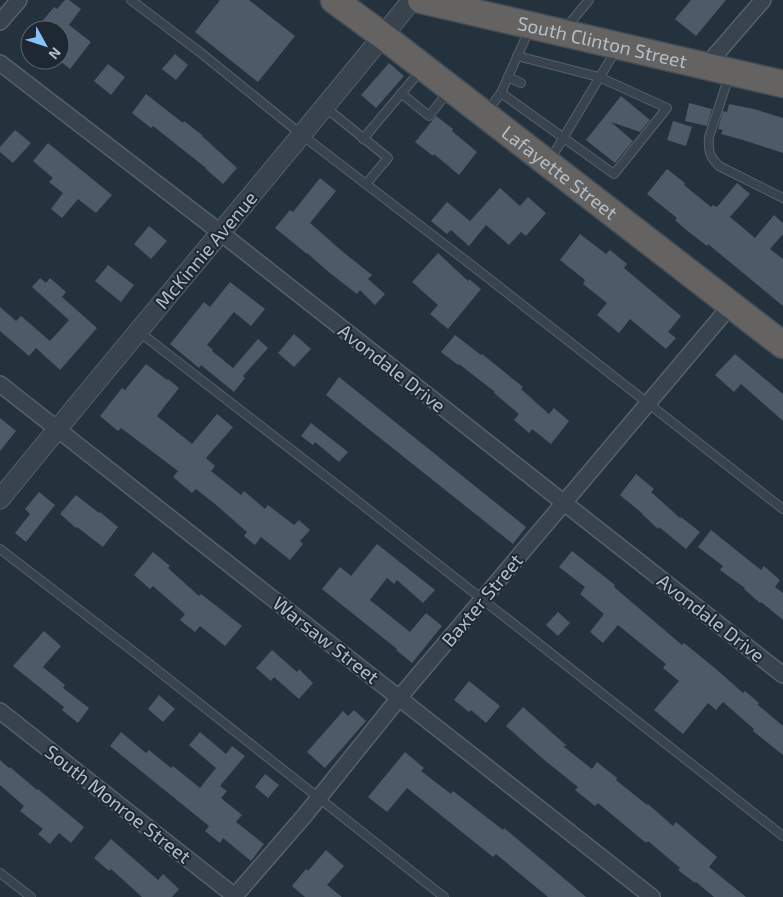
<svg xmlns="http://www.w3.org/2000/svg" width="783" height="897" font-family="'Exo 2',sans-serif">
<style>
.building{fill:#4d5b68}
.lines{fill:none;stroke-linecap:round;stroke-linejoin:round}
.service-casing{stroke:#56616b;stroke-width:10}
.minor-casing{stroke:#56616b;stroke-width:18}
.tertiary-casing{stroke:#56616b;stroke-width:21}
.trunk-casing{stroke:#434e58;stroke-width:29}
.service{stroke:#38434d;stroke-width:8}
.minor{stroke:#38434d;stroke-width:15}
.tertiary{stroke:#38434d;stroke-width:19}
.trunk{stroke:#646361;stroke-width:26}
.labels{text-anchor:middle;stroke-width:4;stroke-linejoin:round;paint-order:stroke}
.street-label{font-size:19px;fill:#b3bec8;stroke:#1d2832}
</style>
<rect width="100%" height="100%" fill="#24323d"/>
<g class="building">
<polygon points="65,0 69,0 81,9 69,25 91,42 70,69 60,61 60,30 35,30 54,7 57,9"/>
<polygon points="220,0 249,0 295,36 258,82 195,32"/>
<polygon points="691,0 726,0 696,36 675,19"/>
<polygon points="175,54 188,65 176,80 162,69"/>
<polygon points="389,63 404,76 376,108 361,95"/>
<polygon points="108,64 125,77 111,95 94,81"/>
<polygon points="146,94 183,123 184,121 202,135 202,136 237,168 223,184 206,169 206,168 153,126 151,128 132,113"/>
<polygon points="621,96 650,120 640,132 611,122 633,141 615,163 586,140"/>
<polygon points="689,103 712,109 707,126 685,121"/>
<polygon points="729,104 754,109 783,118 783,153 743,140 721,134 723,130 718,129 723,111 727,112"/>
<polygon points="436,116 453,129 452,131 477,152 459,175 434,154 433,156 415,142"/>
<polygon points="673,121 692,127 686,146 667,140"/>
<polygon points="15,130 31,143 13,163 0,152 0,147"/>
<polygon points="48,143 112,195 96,213 78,199 62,218 51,209 63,193 49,182 53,178 33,161"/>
<polygon points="667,169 685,183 684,185 711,207 713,205 717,207 737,183 750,194 730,217 755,238 774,215 783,223 783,234 770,249 783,259 783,306 708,244 707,246 685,229 675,220 677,218 647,194"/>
<polygon points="320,178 336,191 310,223 343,252 372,275 368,279 385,294 375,305 360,290 357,294 331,274 307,253 307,254 275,228 290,210 293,212"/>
<polygon points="500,188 520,206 528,197 546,213 526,236 521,232 509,245 486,225 469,246 451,230 447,234 431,221 447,202 470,221"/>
<polygon points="149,226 167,241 151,259 134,244"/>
<polygon points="580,234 606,254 610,250 627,264 624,268 681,316 668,332 676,338 666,349 630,319 619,333 597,315 607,303 583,284 585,280 560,260"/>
<polygon points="438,253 468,281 469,279 481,289 448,329 430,314 438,305 412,282"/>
<polygon points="108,265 134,285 121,302 95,281"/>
<polygon points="40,278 46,283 50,278 66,292 62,297 97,328 60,370 36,348 29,356 0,331 0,307 16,321 21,316 50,341 69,320 32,287"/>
<polygon points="230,282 265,309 251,326 234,312 207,345 213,350 212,351 233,368 258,339 268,348 243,376 245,378 234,392 201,365 199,368 170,344 204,302 210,307"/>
<polygon points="294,334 311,349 294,367 278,353"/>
<polygon points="455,335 481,355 482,354 523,387 521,389 549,414 554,408 569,421 551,444 532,429 529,433 514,420 519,414 494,393 495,392 459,364 458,365 441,352"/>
<polygon points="735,354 783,394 783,421 741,384 734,392 715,375"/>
<polygon points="146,364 167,380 168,379 179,388 157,416 192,444 217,414 233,427 206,458 215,466 211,471 241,495 244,491 265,509 268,505 294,525 299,520 310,530 300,541 303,544 290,560 261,537 255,545 244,536 247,532 215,504 196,489 192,493 173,477 178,471 121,428 118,431 100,416 122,388 125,390"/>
<polygon points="339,377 526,527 513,544 326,395"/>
<polygon points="0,418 16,431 0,451"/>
<polygon points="311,423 348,452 339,462 315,442 313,445 301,436"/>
<polygon points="636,474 654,489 651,492 680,518 681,517 700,532 686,549 659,527 658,529 642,514 643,514 620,495"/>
<polygon points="39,492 55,505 26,542 15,533 30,514 25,509"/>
<polygon points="76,495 99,513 100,512 118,527 103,547 77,527 76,528 60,514"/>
<polygon points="711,530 761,570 764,566 780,580 775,587 783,593 783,620 761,602 760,603 744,589 745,588 720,570 723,566 698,547"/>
<polygon points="377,544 435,590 423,603 397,580 394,584 387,578 370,600 410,632 426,613 442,626 412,663 396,650 397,649 322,589 340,567 351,576"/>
<polygon points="572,551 615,585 614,587 682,645 684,643 716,669 743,693 745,691 759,703 758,705 783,726 783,755 753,731 754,729 723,702 716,710 708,703 683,734 654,710 679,681 663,668 666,664 618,625 603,643 590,632 604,614 580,594 585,587 559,567"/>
<polygon points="153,552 170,566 168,568 199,596 201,594 242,626 225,646 200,626 195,632 180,620 185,614 153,586 150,589 134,575"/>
<polygon points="558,612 570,623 558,636 546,625"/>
<polygon points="44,631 61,646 43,667 65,685 63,688 89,708 78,723 62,710 64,707 13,666"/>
<polygon points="272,650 297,672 299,669 313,683 299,699 274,677 271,681 256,668"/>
<polygon points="469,681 500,706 486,723 471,710 469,712 454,700"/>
<polygon points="159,695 175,709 163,722 148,709"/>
<polygon points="523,707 567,746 563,746 592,769 597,762 617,778 616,780 647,805 648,804 673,826 676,822 717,857 709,867 746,897 714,897 696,882 695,883 678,870 680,868 648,841 646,843 598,803 595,806 575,790 578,787 543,759 506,726"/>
<polygon points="354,710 366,721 325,768 307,752 343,711 348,716"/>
<polygon points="121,732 146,753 149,750 171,768 173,766 200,788 216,768 189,745 200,732 226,754 232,746 245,756 220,786 227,791 221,798 242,815 236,822 264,844 251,861 223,838 220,843 205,831 209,826 110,746"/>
<polygon points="405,752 424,768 421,771 451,794 453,791 503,830 504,828 586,897 548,897 496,854 493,857 407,788 387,812 368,797"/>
<polygon points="0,760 9,768 10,767 37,790 38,789 84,827 71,843 59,833 50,844 38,834 43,829 20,811 24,806 0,785"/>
<polygon points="265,774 279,785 268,798 255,787"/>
<polygon points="111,839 158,880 163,874 179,889 172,897 142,897 111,869 109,871 94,858"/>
<polygon points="326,850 344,866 327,885 342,897 305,897 292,886 306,869 308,871"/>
</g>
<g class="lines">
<defs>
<g id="service">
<polyline points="131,0 201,53 302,135 474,267 783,509"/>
<polyline points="565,29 589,0"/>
<path d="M729,76L709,137C708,150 709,156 719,166L783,198"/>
<polyline points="508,77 521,83"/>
<polyline points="401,93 429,116 448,92"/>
<polyline points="501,93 614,174 667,108 599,77 517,56"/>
<polyline points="325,107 388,158 366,184"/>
<polyline points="488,110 501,93 529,30"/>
<polyline points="363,139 421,70"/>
<polyline points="550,160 616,50"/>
<polyline points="138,331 355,499 783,836"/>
<polyline points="0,549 147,662 444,897"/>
<polyline points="0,873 31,897"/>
</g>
<g id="minor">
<polyline points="0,22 19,0"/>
<polyline points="0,63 221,233 783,675"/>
<polyline points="706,66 763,0"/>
<polyline points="0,384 652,897"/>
<polyline points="0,711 236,897"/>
<polyline points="234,897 305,815 399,698 731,305"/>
</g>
<path id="tertiary" d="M0,499C136,332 276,168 412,0"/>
<g id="trunk">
<path id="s1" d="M334,0L383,36L783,345"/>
<path id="s2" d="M421,0L783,84"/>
</g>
</defs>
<use href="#service" class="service-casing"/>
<use href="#minor" class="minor-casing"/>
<use href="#tertiary" class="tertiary-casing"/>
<use href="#trunk" class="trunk-casing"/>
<use href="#service" class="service"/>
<use href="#minor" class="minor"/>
<use href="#tertiary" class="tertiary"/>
<use href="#trunk" class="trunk"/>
</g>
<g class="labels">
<g class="street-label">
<text dy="7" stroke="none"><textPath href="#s2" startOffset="186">South Clinton Street</textPath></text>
<text dy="7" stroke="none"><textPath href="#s1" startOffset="284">Lafayette Street</textPath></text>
<text transform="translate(206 250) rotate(-50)" y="7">McKinnie Avenue</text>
<text transform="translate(392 368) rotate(38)" y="7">Avondale Drive</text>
<text transform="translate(482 600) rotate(-50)" y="7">Baxter Street</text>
<text transform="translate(711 618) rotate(38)" y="7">Avondale Drive</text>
<text transform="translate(326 640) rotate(38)" y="7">Warsaw Street</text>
<text transform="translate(118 804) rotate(38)" y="7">South Monroe Street</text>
</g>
</g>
<g transform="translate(45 45) rotate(130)"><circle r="24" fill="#1d2832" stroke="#59646e"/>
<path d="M0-4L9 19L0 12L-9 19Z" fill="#8ac2f7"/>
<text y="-8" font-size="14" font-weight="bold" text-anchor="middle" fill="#b3bec8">N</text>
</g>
</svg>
